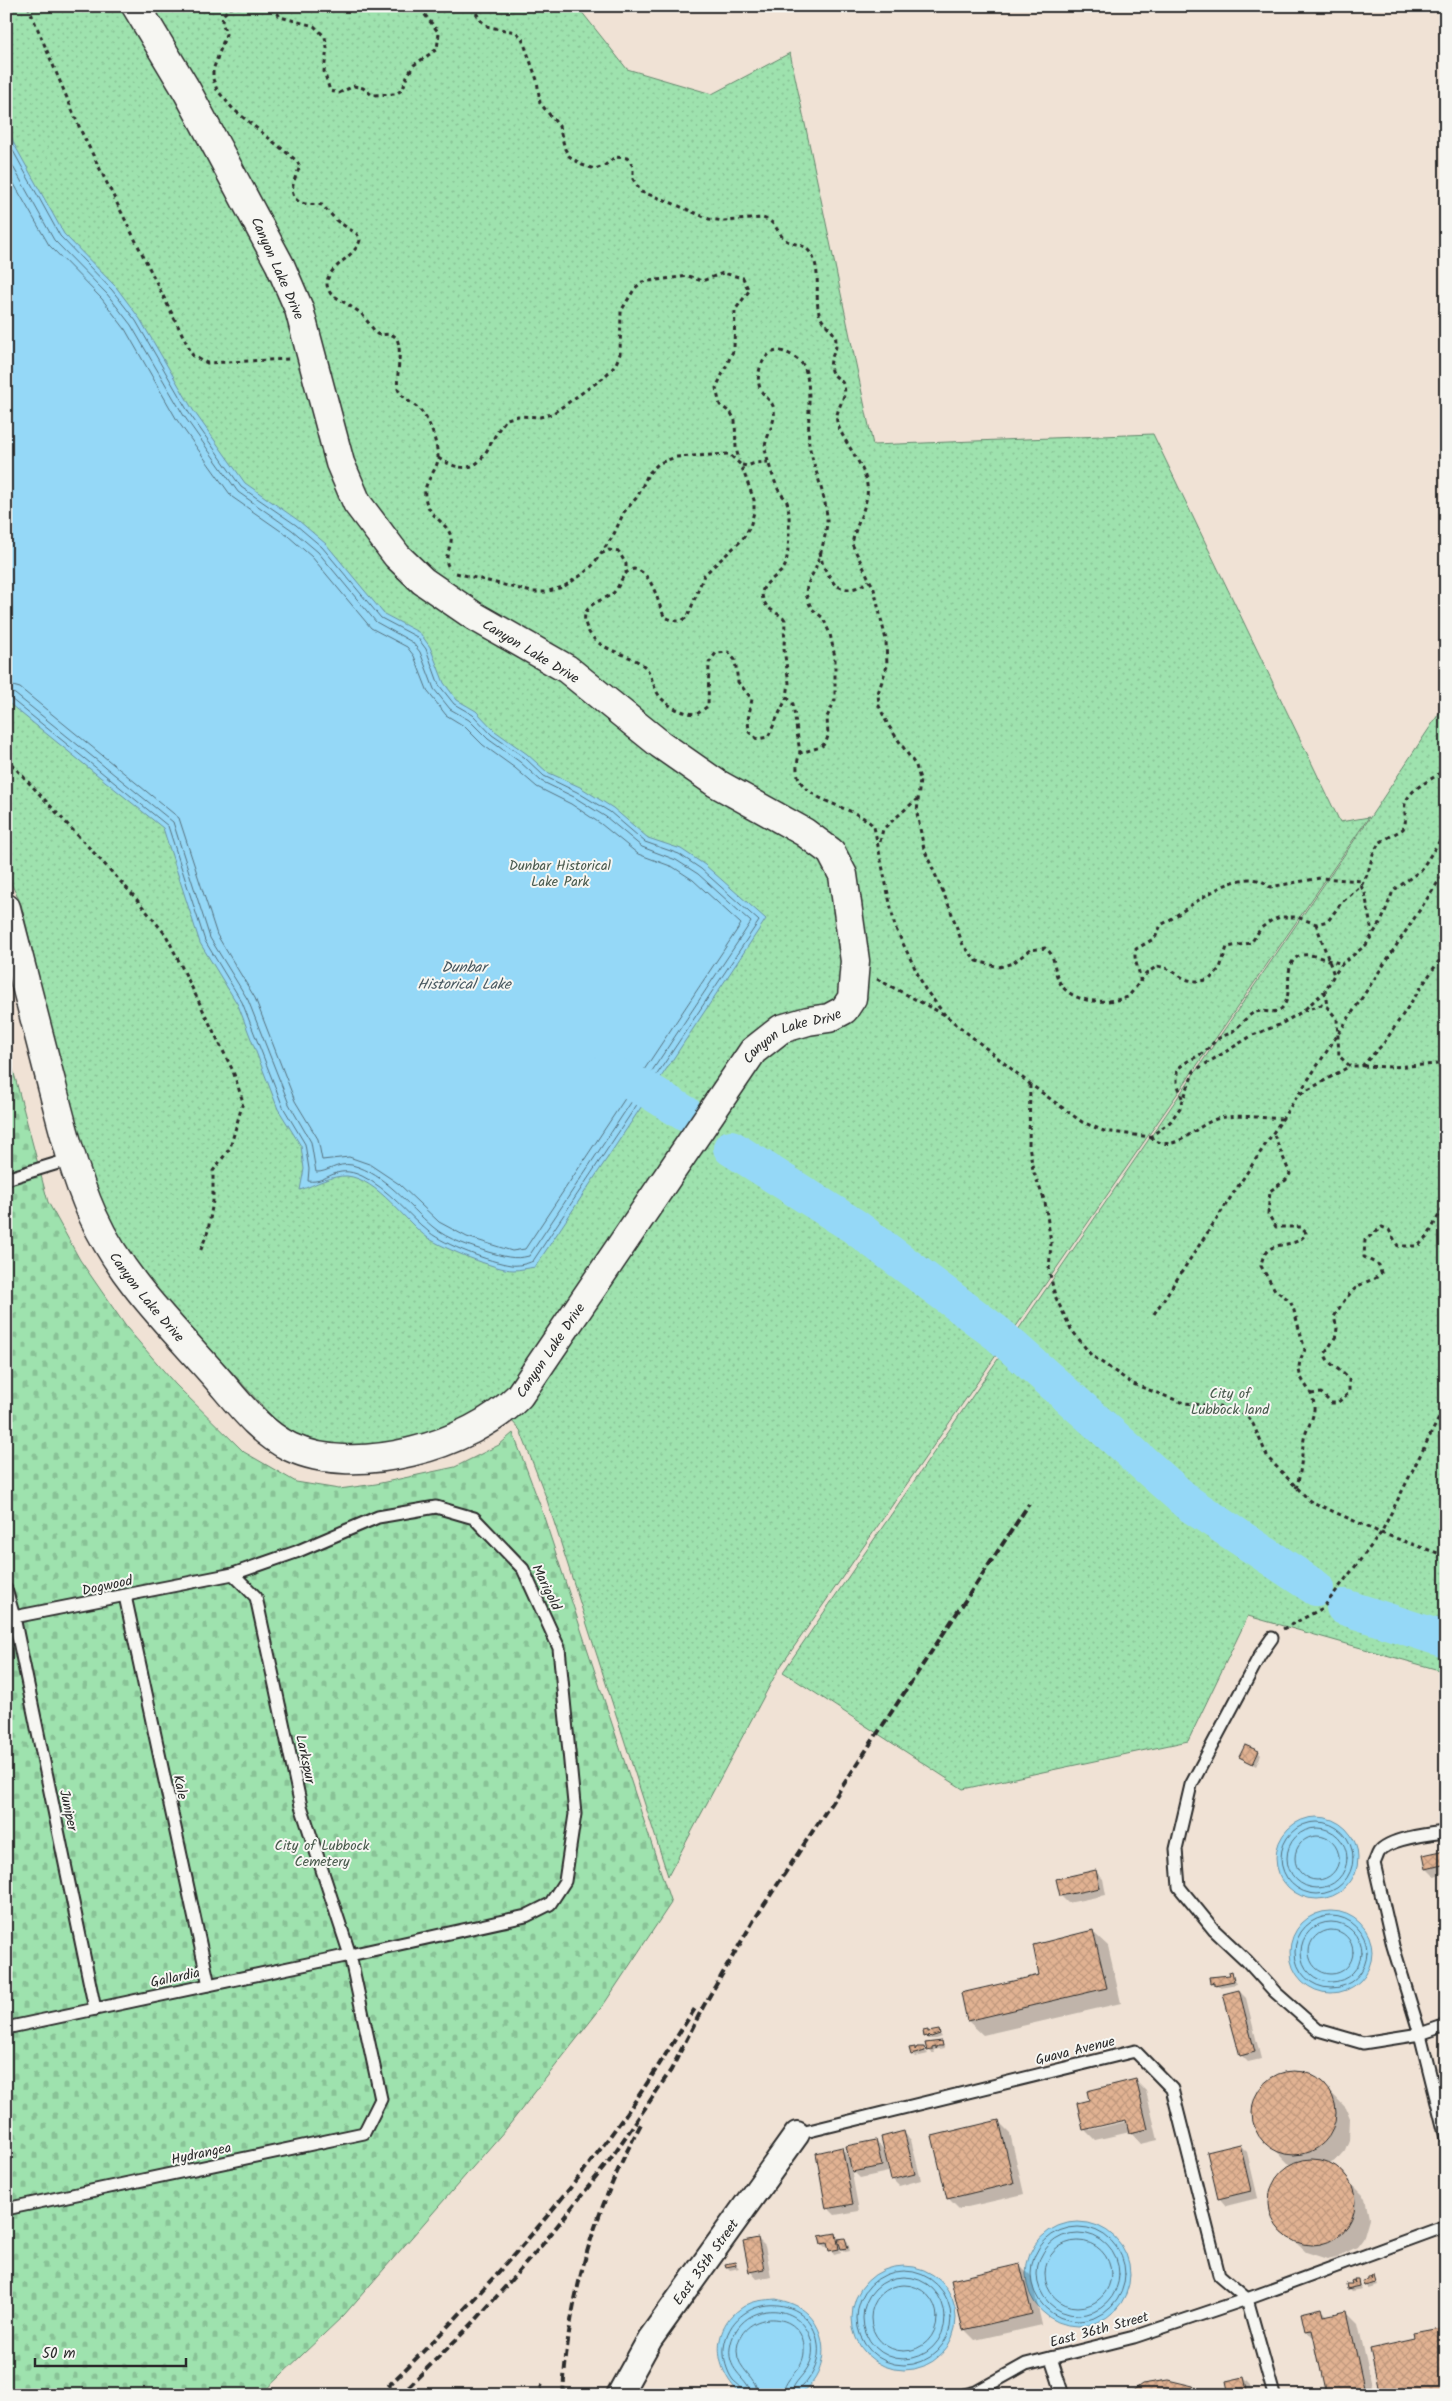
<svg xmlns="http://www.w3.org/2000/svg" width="1452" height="2401" font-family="Kalam,sans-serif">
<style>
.cemetery{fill:url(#cemetery-stones);stroke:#64866c}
.park{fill:url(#park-dots);stroke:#64866c}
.water{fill:#95d8f7;stroke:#6b93a5}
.shadow{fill:#0003;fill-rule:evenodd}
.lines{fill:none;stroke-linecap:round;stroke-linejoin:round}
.shore{stroke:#55707d;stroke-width:1}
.river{stroke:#95d8f7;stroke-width:36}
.building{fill:url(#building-cross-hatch);stroke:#2b2b2b}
.lane-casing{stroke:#2b2b2b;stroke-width:15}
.street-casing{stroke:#2b2b2b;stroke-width:28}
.secondary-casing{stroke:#2b2b2b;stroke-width:31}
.path{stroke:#2b2b2b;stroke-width:3;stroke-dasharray:4 4;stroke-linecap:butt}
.lane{stroke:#f6f6f2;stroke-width:11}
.street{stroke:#f6f6f2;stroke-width:24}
.secondary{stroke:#f6f6f2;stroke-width:28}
.rail{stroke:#2b2b2b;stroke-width:4;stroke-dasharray:8 4;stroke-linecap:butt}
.labels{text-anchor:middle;stroke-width:4;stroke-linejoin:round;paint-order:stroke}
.street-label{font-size:14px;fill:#2b2b2b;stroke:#f6f6f2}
.park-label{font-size:14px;fill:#48594c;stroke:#f6f6f2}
.water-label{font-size:15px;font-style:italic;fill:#46565e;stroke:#f6f6f2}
</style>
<defs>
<pattern id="cemetery-stones" width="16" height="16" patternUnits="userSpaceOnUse" patternTransform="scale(1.25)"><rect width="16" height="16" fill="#9ee2ae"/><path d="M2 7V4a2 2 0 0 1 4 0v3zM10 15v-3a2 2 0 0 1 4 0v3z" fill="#88c296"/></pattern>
<pattern id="park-dots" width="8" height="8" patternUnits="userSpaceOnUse" patternTransform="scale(1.25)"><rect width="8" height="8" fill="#9ee2ae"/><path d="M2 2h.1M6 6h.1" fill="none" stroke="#88c296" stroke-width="1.8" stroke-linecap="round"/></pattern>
<pattern id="building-cross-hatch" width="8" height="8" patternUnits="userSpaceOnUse" patternTransform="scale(1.25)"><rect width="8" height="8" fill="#e1b292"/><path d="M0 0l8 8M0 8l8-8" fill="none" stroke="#c1997e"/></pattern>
</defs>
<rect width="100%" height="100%" fill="#f0e2d5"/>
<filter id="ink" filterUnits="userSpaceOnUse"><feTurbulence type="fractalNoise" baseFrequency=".02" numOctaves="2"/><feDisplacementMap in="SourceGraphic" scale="10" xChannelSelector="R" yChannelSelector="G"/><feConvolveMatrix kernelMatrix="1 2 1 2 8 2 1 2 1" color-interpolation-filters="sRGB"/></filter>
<g filter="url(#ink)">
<polygon class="cemetery" points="6,1043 48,1202 80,1260 127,1328 175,1384 244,1452 296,1482 339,1489 376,1484 455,1467 499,1445 513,1433 540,1505 671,1903 604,2004 506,2129 344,2315 260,2395 6,2395"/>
<g class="park">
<path d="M6,6H577L627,69L712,94L790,53L873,445L1153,434L1340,822L1369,817L778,1670L668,1876L546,1497L520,1430L493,1400C457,1432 400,1443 353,1446C346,1446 337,1448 330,1447C310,1444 291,1433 276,1421L144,1275L105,1212L92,1182L75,1124L21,904L6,873Z"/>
<polygon points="1446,703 1446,1672 1248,1616 1188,1741 963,1789 783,1672 1371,816"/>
</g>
<g class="water">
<path d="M6,121L14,144L64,234L116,287L140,319L193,410L245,483L299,521L326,544L384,614L420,633L430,647L444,683L457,700L476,711L495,731L527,754L547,772L580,787L613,808L648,838L681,849L705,865L766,919L535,1267C528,1268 520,1270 513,1270C496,1270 443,1248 428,1238C405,1222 378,1179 347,1176C332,1175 315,1185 300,1190L304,1169L301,1146L278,1109L238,1005L200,943L163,828L6,701Z"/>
<circle cx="1317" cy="1858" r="41"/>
<circle cx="1331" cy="1952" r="41"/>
<circle cx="1078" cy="2274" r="52"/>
<circle cx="904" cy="2318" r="52"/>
<path d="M776,2299C788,2302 799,2305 808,2314C831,2337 827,2377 799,2395H742C714,2371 709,2329 743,2307C753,2300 765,2300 776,2299Z"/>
</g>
<g class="shadow">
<polygon points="1258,1752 1261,1755 1256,1766 1241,1757"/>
<polygon points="1446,1851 1446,1873 1434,1876 1427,1869"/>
<polygon points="1096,1872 1103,1879 1106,1895 1068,1903 1061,1896 1058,1880"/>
<polygon points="1093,1932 1108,1946 1121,2003 983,2035 968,2021 1041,1976"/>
<polygon points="1232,1972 1237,1984 1219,1987 1211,1983 1231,1976"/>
<polygon points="1239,1991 1246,1998 1261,2059 1248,2062 1241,2055"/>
<polygon points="938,2031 942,2037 936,2039 928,2039 924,2032"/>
<polygon points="941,2042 945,2048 934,2050 935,2053 932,2053 929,2050 927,2044"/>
<polygon points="914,2048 917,2051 924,2049 928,2054 915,2057 912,2054"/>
<polygon points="1295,2071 1316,2077 1346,2108 1350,2118 1349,2140 1345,2150 1338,2158 1328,2164 1334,2167 1365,2198 1369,2218 1363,2239 1357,2247 1337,2257 1327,2259 1306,2252 1282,2230 1272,2211 1273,2190 1277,2180 1284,2172 1294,2166 1288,2163 1258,2132 1254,2122 1254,2101 1259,2091 1274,2076"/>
<path d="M1135,2080L1146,2091L1158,2140L1141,2144L1130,2132L1095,2140L1085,2130L1090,2101ZM1132,2117L1133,2120L1090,2130V2127Z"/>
<polygon points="999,2122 1010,2133 1024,2194 959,2209 948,2198"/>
<polygon points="904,2133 911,2140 921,2180 899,2186 892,2179 888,2161 886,2161 888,2172 860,2178 851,2169 859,2211 835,2215 828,2208 841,2149 850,2157 876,2141 885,2151"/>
<polygon points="1240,2145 1247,2152 1258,2198 1226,2206 1219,2198"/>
<polygon points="835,2234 839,2241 845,2239 848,2242 850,2251 845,2252 840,2247 841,2252 834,2254 829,2246 825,2247 822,2244 821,2237"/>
<polygon points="758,2239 765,2246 771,2276 757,2279 750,2271"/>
<polygon points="735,2263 739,2268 730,2270 727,2267 727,2265"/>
<polygon points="1020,2265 1031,2276 1042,2325 975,2340 964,2329"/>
<polygon points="1374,2277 1378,2286 1368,2289 1365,2285 1373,2281"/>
<polygon points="1357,2280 1362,2289 1351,2291 1348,2288 1357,2284"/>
<polygon points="1322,2310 1329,2317 1347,2313 1358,2324 1374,2395 1327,2395 1315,2340 1306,2331"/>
<polygon points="1244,2378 1251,2385 1253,2395 1231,2395"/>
</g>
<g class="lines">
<g class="shore">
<path d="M6,138L60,236L112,290L136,321L189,413L241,487L296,525L322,547L381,618L417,637L426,649L439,685L454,704L473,715L492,735L524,757L544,776L577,792L610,812L645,842L679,854L701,869L759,921L533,1261C527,1264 517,1266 511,1265C490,1262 445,1245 429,1232C407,1214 389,1189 362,1176C334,1163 328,1184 308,1181L309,1169L305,1144L283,1107L242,1002L205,941L168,826L11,699L6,698"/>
<path d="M6,154L54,240L107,294L131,325L184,416L238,492L292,530L318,552L376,622L412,642L420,652L434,689L450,709L469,720L488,739L520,762L541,781L574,797L606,817L642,847L676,860L698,874L751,922L529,1256C514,1260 503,1256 488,1252C470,1246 448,1240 433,1227C408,1206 386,1174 352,1165C337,1162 327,1173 316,1172L311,1142L289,1104L248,1000L210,938L173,822L15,694L6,691"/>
<polyline points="6,170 49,245 102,299 125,329 177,420 232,497 288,536 312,557 371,628 407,647 414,656 428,692 446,715 464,726 483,745 515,768 537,787 571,804 601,824 638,854 673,867 693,880 741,924 525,1249 512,1251 467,1237 439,1222 399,1184 369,1164 349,1157 322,1160 318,1139 295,1101 255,998 217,935 179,818 20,688 6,684"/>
<circle cx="1317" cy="1858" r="36"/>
<circle cx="1317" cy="1858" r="30"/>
<circle cx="1317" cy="1858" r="22"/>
<circle cx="1331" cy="1952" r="36"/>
<circle cx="1331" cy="1952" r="30"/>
<circle cx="1331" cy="1952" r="22"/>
<circle cx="1078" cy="2274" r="47"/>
<circle cx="1078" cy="2274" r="41"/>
<circle cx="1078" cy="2274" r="33"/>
<circle cx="904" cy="2318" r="47"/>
<circle cx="904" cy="2318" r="41"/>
<circle cx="904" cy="2318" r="33"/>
<path d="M744,2395C744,2388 738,2385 733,2380C727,2372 723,2358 724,2348C731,2292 811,2290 818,2344C820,2359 814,2375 803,2386C799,2389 798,2389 797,2395"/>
<path d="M751,2395C750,2378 727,2373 730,2348C737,2300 804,2298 812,2344C816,2372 792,2378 791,2395"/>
<path d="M758,2395C758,2377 737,2370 737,2351C738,2311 801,2307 804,2347C806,2371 784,2375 783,2395"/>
</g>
<g class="river">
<polyline points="608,1071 651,1092 686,1114"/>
<polyline points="731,1148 854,1226 998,1334 1188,1503 1316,1588"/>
<polyline points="1344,1607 1446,1640"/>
</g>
</g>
<g class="building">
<polygon points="1245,1745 1259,1751 1253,1764 1239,1757"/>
<polygon points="1446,1850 1446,1864 1426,1869 1423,1855"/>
<polygon points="1096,1870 1100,1888 1060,1896 1056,1879"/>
<polygon points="1093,1930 1107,1988 967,2021 961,1993 1039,1975 1033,1945"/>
<polygon points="1232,1971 1234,1981 1214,1985 1214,1982 1210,1983 1209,1977 1230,1975 1229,1972"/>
<polygon points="1239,1990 1255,2052 1240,2056 1223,1994"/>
<polygon points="928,2030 928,2032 939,2030 940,2034 931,2037 929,2035 928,2038 927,2036 924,2037 923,2031"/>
<polygon points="942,2041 943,2046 938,2046 936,2049 936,2046 932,2047 932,2050 927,2051 925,2043"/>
<polygon points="915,2047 915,2050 917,2047 924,2047 925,2051 911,2055 909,2048"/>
<circle cx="1294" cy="2113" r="42"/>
<polygon points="1136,2079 1148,2129 1129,2133 1126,2120 1083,2130 1077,2103 1089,2100 1087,2091"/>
<polygon points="999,2120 1014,2183 947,2199 932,2136"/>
<polygon points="904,2131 915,2174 891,2180 881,2137"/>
<polygon points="876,2140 882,2166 852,2172 846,2146"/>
<polygon points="1240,2144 1251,2191 1218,2199 1207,2152"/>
<polygon points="842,2147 853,2204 826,2209 816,2153"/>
<circle cx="1312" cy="2202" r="43"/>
<polygon points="836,2233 839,2249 829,2251 827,2243 821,2244 819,2236"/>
<polygon points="758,2238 764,2269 749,2272 743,2241"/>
<polygon points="845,2238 848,2248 841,2249 838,2239"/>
<polygon points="735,2262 736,2265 726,2267 725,2264"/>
<polygon points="1020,2264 1032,2314 963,2330 951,2280"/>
<polygon points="1371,2276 1374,2276 1376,2283 1364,2286 1362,2281 1368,2280 1368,2277 1370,2277 1372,2280"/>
<polygon points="1354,2279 1358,2279 1359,2286 1347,2289 1346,2284 1352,2284 1351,2281 1353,2280 1355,2283"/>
<polygon points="1322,2308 1324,2316 1347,2311 1364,2388 1326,2395 1312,2330 1305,2331 1301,2313"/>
<polygon points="1446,2327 1446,2395 1380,2395 1370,2349 1415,2339 1414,2333"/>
<polygon points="1244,2377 1248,2395 1229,2395 1226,2381"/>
<polygon points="1168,2380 1193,2386 1206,2395 1127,2395 1142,2384"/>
</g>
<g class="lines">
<defs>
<g id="lane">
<polyline points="6,1179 71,1159"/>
<polyline points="6,1589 14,1617 233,1574 296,1552 378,1517 436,1507 474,1518 523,1569 559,1648 575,1814 565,1881 550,1904 526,1916 350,1955 381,2099 364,2133 6,2209"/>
<polyline points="125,1596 209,1985"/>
<polyline points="14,1617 95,2009"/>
<polyline points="1272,1638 1260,1655 1191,1785 1176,1849 1179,1887 1214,1930 1247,1961 1275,1992 1318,2030 1363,2043 1420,2034 1446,2138"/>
<path d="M1446,1832C1429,1834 1389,1838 1379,1852C1377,1855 1376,1860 1374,1863L1393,1946L1420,2034L1446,2025"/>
<polyline points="6,2028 350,1955 301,1806 256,1597 233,1574"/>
<polyline points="797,2134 1135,2051 1172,2089 1219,2275 1247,2299 1274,2395"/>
<polyline points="1051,2358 1063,2395"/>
<polyline points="964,2395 976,2392 1026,2364 1134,2337 1247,2299 1446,2226"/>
</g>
<g id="street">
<path id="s1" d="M619,2395L650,2339L797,2134"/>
</g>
<g id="secondary">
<path id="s2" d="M6,908C21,964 35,1021 50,1078C62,1125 73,1171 93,1216C121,1278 170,1325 214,1375C237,1401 259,1432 290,1447C356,1478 470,1446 519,1396L753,1051L781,1029L808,1021L829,1018L844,1010L852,998L855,961L843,875L831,852L804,832L716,783L660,744L567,669L474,616L423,581L397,556L357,503L340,463L299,309L280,265L187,91L136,6"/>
</g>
</defs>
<use href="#lane" class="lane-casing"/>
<use href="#street" class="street-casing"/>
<use href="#secondary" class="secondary-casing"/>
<g class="path">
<polyline points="28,6 81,131 193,356 207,363 289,359"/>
<path d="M249,6L230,8L223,15L222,22L226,34L213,70V79L217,90L233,109L297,161L300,167C294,179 284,200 306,204C311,205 317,204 322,205L337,221L357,234L360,240C356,259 314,271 331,294L361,313L377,334C382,336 387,333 392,335C406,339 395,377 398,389C402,399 413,403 420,410C431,422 436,441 438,456C439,470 423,481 425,496C427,517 448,522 451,537C453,547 440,560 451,569"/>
<polyline points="273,6 280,17 314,26 325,37 327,48 324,71 330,91 339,93 354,86 363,88 372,95 396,94 403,89 407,76 414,65 437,49 439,33 418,6"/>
<path d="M472,6L481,21L489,27L516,32L522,38L537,80L540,103L559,126L565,149L569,156L582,165L595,169L604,166L615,157L627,158L633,166V179L641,192L665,200L709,219L724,221L763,218C776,222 776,230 784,239C791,245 802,243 808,250C823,266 814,294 819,313C822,326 836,329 836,342C837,353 828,357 831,371C834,376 838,378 842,382C851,395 834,408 837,422C844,446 871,469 867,496C864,513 855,527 852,544L874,589L886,640L887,666L878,693L879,706L888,725L916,766L920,779L917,813L924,849L949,906L963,945L977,961L999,967L1013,963L1030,950L1045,948C1056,955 1053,967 1058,979C1069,1005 1107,1004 1128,997L1146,974L1157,966C1179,969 1181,987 1210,979L1220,968L1227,947L1251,943L1261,928L1272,920L1281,917H1297L1316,924L1328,921L1341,903L1361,886L1368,873L1373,854L1379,843L1403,829C1409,819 1401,809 1407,799C1417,783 1435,780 1446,767"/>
<path d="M438,458C486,487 484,442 507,419L518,416L540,417L552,414L603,378L615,366L620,354L621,311L635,288L642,282L688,276L702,281L723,273L743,278L749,291L735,310L734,349L716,388L720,405L731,413L735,420L736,448L739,460"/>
<polyline points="742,465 747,466 755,463 768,462"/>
<path d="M820,552L823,566L835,585C848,592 857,589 869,581"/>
<polyline points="601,554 609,550 619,552 626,564 626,572"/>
<path d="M456,573L532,592H545L563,587L583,574L592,566L613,536L624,512L638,496L648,474L659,463L676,457L729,454L741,465L754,500V512L750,527L742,540L704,575L688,616C681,624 672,621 664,616C657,602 653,572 634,569C621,571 621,587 612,594C605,599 595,601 589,608C585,612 584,616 585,622C592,652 625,650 644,666C651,672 652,682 656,690C662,704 681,714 697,714L708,706L709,663L716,653L728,652L735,660L738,682L752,699L748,720L749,732L757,739L768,737L787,697L789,683L784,649L785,620L783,617L768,608C750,584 778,580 785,566C789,555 791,512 787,502C785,497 780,494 778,489C775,483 764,452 765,446C767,435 776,421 774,410C773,400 763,397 760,388C755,375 762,353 777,351C785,350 798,358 803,365C813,381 807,425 809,444C813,467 828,501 827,522C826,536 820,556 815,569C811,578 806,585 806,594L811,608L823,618L830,634L835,657V700L827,717L828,736L826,742L821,747L800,753C781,803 855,802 874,827L895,927L925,989L945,1015"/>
<polyline points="787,697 793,704 800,753"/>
<polyline points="6,758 133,895 166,935 233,1071 243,1102 230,1148 213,1171 213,1201 208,1231 200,1252"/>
<polyline points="880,842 883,829 917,799"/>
<polyline points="1361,886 1365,893 1372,933"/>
<polyline points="1316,924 1334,975"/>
<polyline points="877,979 945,1015 1030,1084 1082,1122 1104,1131 1150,1137 1170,1122 1180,1108 1194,1071 1253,1035 1279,1025 1305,1010 1321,1005 1327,1007 1337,1019 1339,1056 1350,1066 1362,1066 1384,1043 1438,962 1446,959"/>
<path d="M1140,982C1141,970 1132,961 1136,949L1155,938L1161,925L1168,921C1192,906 1243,861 1270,887L1320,878L1363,881"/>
<polyline points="1325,991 1327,1007"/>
<polyline points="1305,1009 1325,991 1334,975 1343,963 1366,945 1382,920 1393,891 1421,870 1446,831"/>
<polyline points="1440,1064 1444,1087 1441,1104 1446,1123"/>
<polyline points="1363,1066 1391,1067 1440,1064 1446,1059"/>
<polyline points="1030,1085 1029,1145 1033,1170 1045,1202 1051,1243 1049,1270 1055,1296 1071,1329 1091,1355 1133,1384 1184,1403 1215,1406 1244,1413 1253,1424 1268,1458 1310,1501 1381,1533 1446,1556"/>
<polyline points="1301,1094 1350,1066"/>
<path d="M1182,1098L1177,1082V1070C1186,1060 1195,1059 1205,1051C1209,1048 1212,1044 1216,1040C1221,1036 1228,1035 1233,1031C1240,1026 1245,1018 1253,1013C1262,1008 1274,1016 1282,1008C1295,994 1281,964 1299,956C1310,951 1330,963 1343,963"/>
<path d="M1274,1135L1290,1174L1286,1180L1270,1191L1268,1214L1276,1227H1301L1306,1233C1295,1253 1265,1234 1261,1266L1275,1290L1289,1300L1293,1307L1305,1350C1287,1381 1316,1384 1314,1410C1313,1421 1306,1429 1304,1439C1301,1455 1302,1472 1296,1488"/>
<path d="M1150,1137C1178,1159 1196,1119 1226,1117C1243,1115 1266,1118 1283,1119"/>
<polyline points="1154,1314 1446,870"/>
<path d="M1311,1394L1321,1393L1331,1403H1337L1349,1393V1380C1342,1369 1328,1366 1325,1354L1336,1336L1337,1328L1334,1317C1341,1305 1348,1293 1360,1285C1367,1281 1377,1279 1381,1273L1379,1265L1364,1257L1365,1240L1382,1227L1389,1230L1398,1246H1418L1428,1236L1442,1209L1446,1181"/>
<polyline points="1283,1629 1323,1608 1381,1533 1446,1404"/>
<polyline points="536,2395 543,2384"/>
</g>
<use href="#lane" class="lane"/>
<use href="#street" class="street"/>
<use href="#secondary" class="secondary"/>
<g class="rail">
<path d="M379,2395C467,2310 550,2220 621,2121C648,2084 671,2045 696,2007"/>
<polyline points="400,2395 474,2322 542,2245 609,2161 671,2070 703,2007 754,1920 1029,1504"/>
<path d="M563,2395C568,2295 594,2211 641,2124"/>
</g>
</g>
</g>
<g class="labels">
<g class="street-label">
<text transform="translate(278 268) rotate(66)" y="5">Canyon Lake Drive</text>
<text transform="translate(531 651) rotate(31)" y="5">Canyon Lake Drive</text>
<text dy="5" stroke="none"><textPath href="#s2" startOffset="1332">Canyon Lake Drive</textPath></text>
<text dy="5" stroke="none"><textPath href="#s2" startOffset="418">Canyon Lake Drive</textPath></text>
<text dy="5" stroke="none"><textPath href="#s2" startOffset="928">Canyon Lake Drive</textPath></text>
<text transform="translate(107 1585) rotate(-12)" y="5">Dogwood</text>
<text transform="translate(547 1587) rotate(64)" y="5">Marigold</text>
<text transform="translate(306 1759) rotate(78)" y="5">Larkspur</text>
<text transform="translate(181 1787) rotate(78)" y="5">Kale</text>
<text transform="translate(69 1810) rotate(78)" y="5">Juniper</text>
<text transform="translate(175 1977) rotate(-12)" y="5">Gallardia</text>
<text transform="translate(1075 2050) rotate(-14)" y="5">Guava Avenue</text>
<text transform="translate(201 2153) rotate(-12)" y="5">Hydrangea</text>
<text dy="5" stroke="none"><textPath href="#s1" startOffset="159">East 35th Street</textPath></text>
<text transform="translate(1099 2329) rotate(-15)" y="5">East 36th Street</text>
</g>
<g class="park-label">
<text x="560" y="870">Dunbar Historical<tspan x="560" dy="16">Lake Park</tspan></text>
<text x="1230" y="1398">City of<tspan x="1230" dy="16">Lubbock land</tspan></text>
<text x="322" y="1850">City of Lubbock<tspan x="322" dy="16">Cemetery</tspan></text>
</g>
<g class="water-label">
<text x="464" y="972">Dunbar<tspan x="464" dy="17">Historical Lake</tspan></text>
</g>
</g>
<rect width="1452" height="2401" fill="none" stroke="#f6f6f2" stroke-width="25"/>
<rect x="12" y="12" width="1427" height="2376" fill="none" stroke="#2b2b2b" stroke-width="2" filter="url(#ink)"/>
<path d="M35 2358v8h151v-8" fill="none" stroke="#2b2b2b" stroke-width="2.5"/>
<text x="42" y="2358" font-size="15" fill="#2b2b2b" stroke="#f6f6f2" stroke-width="4" paint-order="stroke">50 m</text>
</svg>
